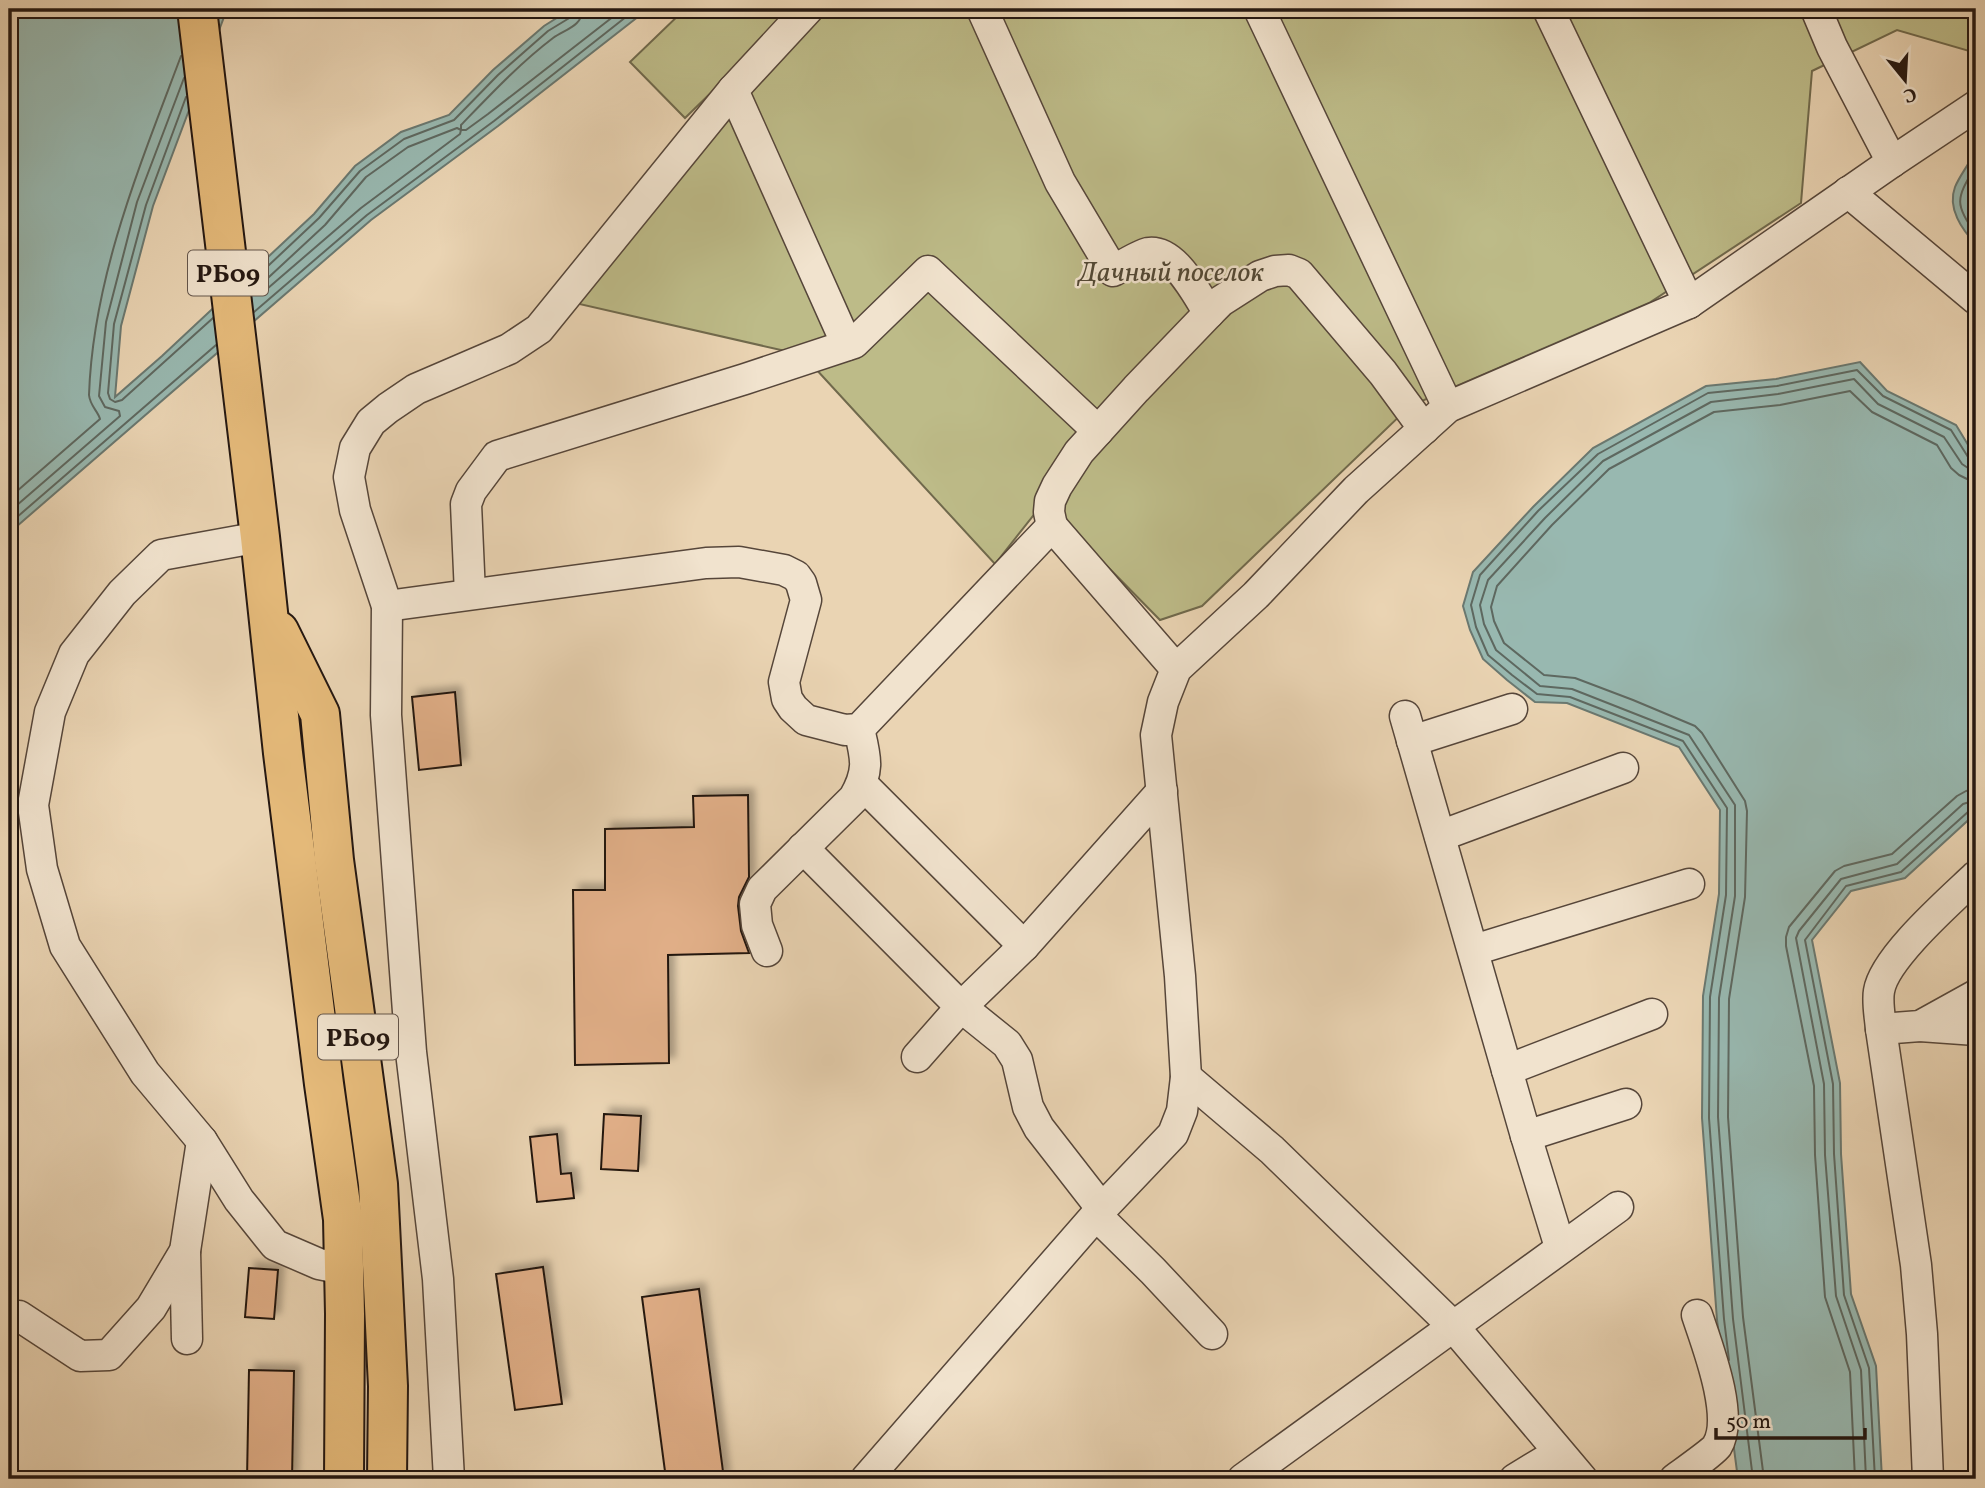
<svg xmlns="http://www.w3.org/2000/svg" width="1985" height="1488" font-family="Vollkorn,serif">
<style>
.green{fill:#bdbb88;stroke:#70694c;stroke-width:2}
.water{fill:#98b8b0;stroke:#6a7870;stroke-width:2}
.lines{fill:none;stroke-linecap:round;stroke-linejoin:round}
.shore{stroke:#5e6860;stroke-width:2}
.building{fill:#e1af88;stroke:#241711;stroke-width:2;filter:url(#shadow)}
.minor-casing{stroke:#56463a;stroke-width:33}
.highway-casing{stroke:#241711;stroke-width:42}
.minor{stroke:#f1e3ce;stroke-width:30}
.highway{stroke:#e5ba7a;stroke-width:38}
.labels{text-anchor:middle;stroke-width:5;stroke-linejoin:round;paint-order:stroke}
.shield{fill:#f1e3ce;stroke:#62544a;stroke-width:2}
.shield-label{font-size:26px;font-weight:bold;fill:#241711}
.park-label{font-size:28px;font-style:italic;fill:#524835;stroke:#f1e3ce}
</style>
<defs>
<filter id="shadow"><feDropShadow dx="6" dy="-6" stdDeviation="3.5" flood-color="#0004"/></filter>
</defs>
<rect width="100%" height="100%" fill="#ead4b3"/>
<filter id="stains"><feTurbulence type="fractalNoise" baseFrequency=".00286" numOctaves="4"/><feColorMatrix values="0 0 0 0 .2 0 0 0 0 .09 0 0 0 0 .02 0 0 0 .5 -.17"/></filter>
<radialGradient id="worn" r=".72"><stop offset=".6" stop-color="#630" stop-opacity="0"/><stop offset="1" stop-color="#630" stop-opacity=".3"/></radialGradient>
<g class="green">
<polygon points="685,9 797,9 685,118 630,62"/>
<polygon points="800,9 1976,9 1976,53 1897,30 1812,71 1801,203 1649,303 1410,406 1202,606 1160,620 1044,502 995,564 803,355 553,298"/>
</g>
<g class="water">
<polygon points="9,9 227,9 153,206 121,326 115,397 162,356 314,214 355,166 401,132 449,115 493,70 544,26 571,9 648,9 498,126 371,220 9,533"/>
<path d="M1976,154V244C1962,230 1947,208 1955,187C1959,177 1967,167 1972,157Z"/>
<polygon points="1860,362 1887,391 1956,425 1976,458 1976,813 1905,878 1851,891 1812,940 1840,1083 1841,1154 1851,1294 1876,1366 1882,1479 1738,1479 1717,1320 1702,1118 1703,996 1719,894 1720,810 1679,747 1567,703 1535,702 1507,680 1483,659 1470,630 1463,606 1473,572 1533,507 1593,448 1706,386 1776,379"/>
</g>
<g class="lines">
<g class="shore">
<path d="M583,9C582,26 566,29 553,38C520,63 490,95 461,125V130H466L488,114L623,9"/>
<polyline points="186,97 146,205 114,324 108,393 110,399 115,402 122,400 213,318"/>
<polygon points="457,128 461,130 460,134 361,208 260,295 255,295 255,290 325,225 366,177 408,147"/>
<path d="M1976,165C1958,197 1952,202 1976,234"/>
<polyline points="251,282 319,218 360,171 404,139 454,120 498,75 548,31 571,17 574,9"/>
<polyline points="254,312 367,215 494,121 636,9"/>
<path d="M9,498L100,419C98,411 90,406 89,395C93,277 140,165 181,56"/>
<polyline points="9,512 120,416 119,411 105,407 99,396 106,322 137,202 184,78"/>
<polyline points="9,524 216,345"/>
<polyline points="1729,1360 1724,1319 1709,1118 1710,997 1726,895 1727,808 1683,741 1570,697 1537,694 1512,675 1488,655 1476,627 1471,605 1480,575 1538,511 1598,454 1708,393 1777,386 1857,370 1883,396 1951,430 1968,457 1976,460"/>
<polyline points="1753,1479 1733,1319 1718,1117 1719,998 1735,896 1735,805 1689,735 1572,689 1540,686 1496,650 1484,624 1480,605 1488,580 1545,518 1603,461 1711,402 1778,394 1854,379 1878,404 1944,437 1962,464 1968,468 1976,469"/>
<polyline points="1764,1479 1743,1317 1728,1117 1729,999 1745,897 1747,811 1745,801 1702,733 1695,726 1633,700 1575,678 1544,675 1504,643 1494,621 1491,607 1497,586 1552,525 1609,469 1714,412 1780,405 1850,391 1872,412 1937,445 1951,468 1959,475 1967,479 1976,480"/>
<polyline points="1855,1479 1850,1372 1825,1297 1815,1155 1814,1086 1786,946 1786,937 1789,927 1835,871 1844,866 1892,854 1957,796 1966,791 1976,789"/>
<polyline points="1866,1479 1861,1370 1836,1296 1825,1155 1824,1084 1796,938 1799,931 1841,879 1897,864 1963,804 1976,800"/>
<polyline points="1875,1479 1869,1368 1844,1295 1834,1154 1833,1084 1805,940 1846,886 1901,872 1969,811 1976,809"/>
</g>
</g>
<g class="building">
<polygon points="455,692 461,765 419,770 412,697"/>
<polygon points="748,795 749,877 739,897 738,906 741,931 749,953 668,955 669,1063 575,1065 573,890 605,890 605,829 694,827 693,796"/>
<polygon points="604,1114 641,1116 638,1171 601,1169"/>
<polygon points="557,1134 561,1174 571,1173 574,1198 537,1202 530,1137"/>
<polygon points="543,1267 562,1404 515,1410 496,1274"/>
<polygon points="249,1268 278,1270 274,1319 245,1317"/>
<polygon points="699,1289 724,1479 666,1479 642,1297"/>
<polygon points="249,1370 294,1371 292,1479 247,1479"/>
</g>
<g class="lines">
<defs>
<g id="minor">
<polyline points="808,9 733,90 847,345"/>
<path d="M982,9L1060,182L1113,271C1122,266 1139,255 1148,253C1175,249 1197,295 1209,313"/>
<polyline points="1259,9 1448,407"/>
<polyline points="1548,9 1689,303"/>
<polyline points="1816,9 1832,47 1892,162"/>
<polyline points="1848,192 1976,299"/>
<polyline points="1052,526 1049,512 1050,501 1057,486 1079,452 1136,389 1209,313 1221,301 1260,276 1275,271 1289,270 1299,274 1383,373 1424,429"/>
<polyline points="260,537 161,555 122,593 74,654 50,712 33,805 42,869 65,946 145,1073 202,1141 239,1200 275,1245 319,1264 344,1269"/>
<polyline points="470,594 466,504 471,491 497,456 745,379 854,343 928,271 1098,431"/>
<polyline points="387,606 706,563 739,562 784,570 796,576 801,583 806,600 784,682 787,699 793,708 806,720 845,730 859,729 1052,526 1176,669"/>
<polyline points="1405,716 1526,1136 1560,1247"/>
<polyline points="1412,741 1512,709"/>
<polyline points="862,784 1024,946"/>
<polyline points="1440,836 1623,768"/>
<polyline points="803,848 961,1007 1007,1044 1017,1060 1028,1107 1039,1128 1102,1209"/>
<polyline points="1474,950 1689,884"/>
<path d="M767,951L757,925L755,904L762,889L854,798C870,770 866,758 859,729"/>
<polyline points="1920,1026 1976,1030"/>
<polyline points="1881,1029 1920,1026 1976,995"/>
<polyline points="917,1057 961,1007 1024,946 1162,791"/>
<polyline points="1507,1070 1652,1014"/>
<polyline points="1186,1077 1272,1150 1453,1326 1582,1479"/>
<polyline points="1526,1136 1626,1104"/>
<polyline points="1096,1215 1153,1271 1212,1334"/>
<polyline points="185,1251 187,1339"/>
<polyline points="19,1316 80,1356 109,1355 151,1308 185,1251 202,1141"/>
<polyline points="449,1479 438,1279 411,1052 386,715 387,606 355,510 349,477 355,448 371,422 388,408 416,389 509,349 539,329 733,90"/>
<polyline points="866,1479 1096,1215 1173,1134 1182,1111 1186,1077 1180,976 1156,735 1163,702 1176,669 1256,595 1356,490 1448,407 1689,303 1892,162 1976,106"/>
<polyline points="1243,1479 1618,1207"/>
<polyline points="1515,1479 1558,1453"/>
<path d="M1675,1479C1683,1473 1713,1452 1717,1446C1735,1417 1707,1345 1697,1315"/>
<path d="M1928,1479L1922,1334L1916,1265L1881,1029C1880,1017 1877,1002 1879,991C1884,958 1951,900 1976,876"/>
</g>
<g id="highway">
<polyline points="197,9 260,537 283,753 324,1084 343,1219 345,1314 344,1479"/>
<polyline points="279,631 320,714 334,860 378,1184 388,1386 387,1479"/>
</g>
</defs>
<use href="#minor" class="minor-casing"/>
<use href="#highway" class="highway-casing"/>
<use href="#minor" class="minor"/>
<use href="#highway" class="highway"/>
</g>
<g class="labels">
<g class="shield">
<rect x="188" y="250.5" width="80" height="45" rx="5"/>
<rect x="318" y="1014.5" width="80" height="45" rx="5"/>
</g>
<g class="shield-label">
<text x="228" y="282">РБ09</text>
<text x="358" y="1046">РБ09</text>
</g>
<g class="park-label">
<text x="1171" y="281">Дачный поселок</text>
</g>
</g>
<rect width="1985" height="1488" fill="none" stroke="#ead4b3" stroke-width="35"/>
<rect x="10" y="10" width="1964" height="1467" fill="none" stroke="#241711" stroke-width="3.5"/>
<rect x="18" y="18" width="1950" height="1453" fill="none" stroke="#241711" stroke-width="2"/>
<g transform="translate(1905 80) rotate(162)" stroke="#f1e3ce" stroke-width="5" paint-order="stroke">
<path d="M0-5L12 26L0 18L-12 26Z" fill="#241711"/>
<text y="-10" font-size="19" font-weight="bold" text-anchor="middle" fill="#241711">С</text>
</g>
<path d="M1716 1428v10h149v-10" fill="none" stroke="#241711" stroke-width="3.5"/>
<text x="1726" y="1428" font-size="21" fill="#241711" stroke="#f1e3ce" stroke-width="5" paint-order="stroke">50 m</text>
<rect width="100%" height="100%" filter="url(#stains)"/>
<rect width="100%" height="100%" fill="url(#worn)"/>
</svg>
